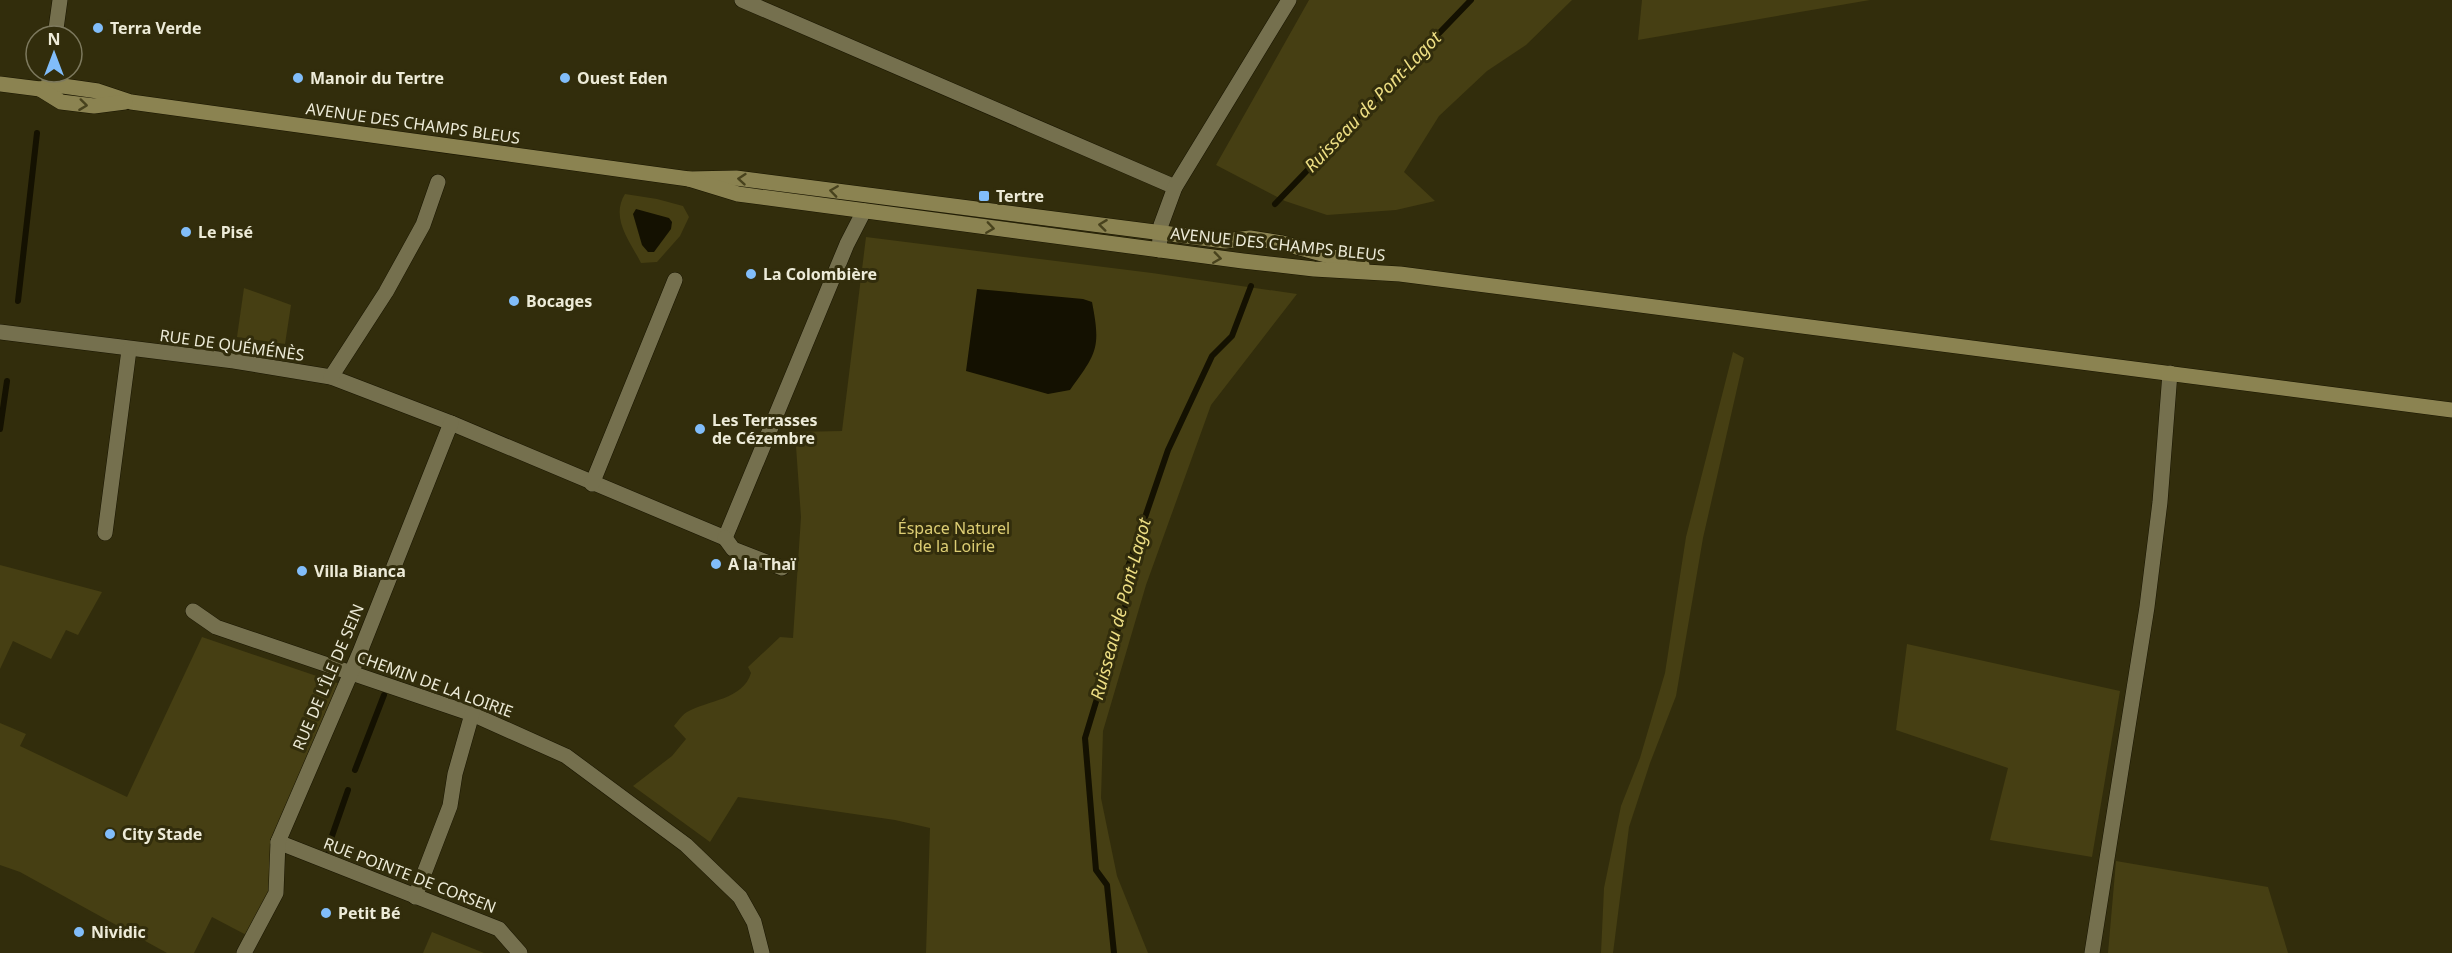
<svg xmlns="http://www.w3.org/2000/svg" width="2452" height="953" font-family="'Noto Sans',sans-serif">
<style>
.green{fill:#463f13}
.water{fill:#141101}
.lines{fill:none;stroke-linecap:round;stroke-linejoin:round}
.stream{stroke:#141101;stroke-width:6}
.street-casing{stroke:#191500;stroke-width:16}
.secondary-casing{stroke:#191500;stroke-width:16}
.street{stroke:#75704e;stroke-width:15}
.secondary{stroke:#8b8351;stroke-width:15}
.oneway{stroke:#48421d}
.poi-dot{fill:#81bdfa;stroke:#322d0c;stroke-width:2}
.labels{text-anchor:middle;stroke-width:6;stroke-linejoin:round;paint-order:stroke}
.poi-label{font-size:16px;font-weight:bold;fill:#edebd8;stroke:#322d0c;text-anchor:start}
.street-label{font-size:16px;fill:#edebd8;stroke:#322d0c}
.park-label{font-size:16px;fill:#ddce74;stroke:#322d0c}
.water-label{font-size:18px;font-style:italic;fill:#edde83;stroke:#322d0c}
</style>
<rect width="100%" height="100%" fill="#322d0c"/>
<g class="green">
<polygon points="1309,0 1572,0 1526,45 1487,71 1439,116 1404,172 1435,201 1396,210 1327,215 1285,201 1216,165"/>
<polygon points="1642,0 1870,0 1638,40"/>
<path d="M625,194L657,199L683,206L689,217L680,236L657,262L641,263C630,241 610,218 625,194Z"/>
<path d="M866,237L1152,273L1297,294L1211,405L1146,585L1103,731L1101,798L1117,876L1148,953H926L930,828L895,820L738,797L710,842L633,786L672,756L686,739L674,726C678,721 682,715 687,712C708,700 743,700 751,673L748,667L780,637L793,638L801,517L795,432L842,431Z"/>
<polygon points="244,288 291,305 285,344 237,337"/>
<polygon points="1733,352 1744,358 1703,538 1676,696 1650,763 1629,827 1613,953 1601,953 1604,888 1621,806 1640,758 1665,673 1686,537"/>
<polygon points="0,565 102,592 78,635 66,630 51,659 13,641 0,669"/>
<polygon points="202,637 346,686 278,842 276,893 252,938 212,917 194,953 167,953 20,872 0,865 0,723 26,734 20,746 127,797"/>
<polygon points="1907,644 2120,691 2092,857 1990,840 2008,768 1896,730"/>
<polygon points="2116,861 2268,887 2288,953 2108,953"/>
<polygon points="432,932 484,953 423,953"/>
</g>
<g class="water">
<polygon points="636,209 669,218 672,222 671,229 654,252 648,252 642,245 633,214"/>
<path d="M977,289L1083,299L1092,302C1101,348 1097,353 1070,390L1048,394L966,371Z"/>
</g>
<g class="lines">
<g class="stream">
<polyline points="1275,204 1471,0"/>
<polyline points="18,301 37,133"/>
<polyline points="0,429 7,381"/>
<polyline points="355,770 384,695"/>
<polyline points="326,853 348,790"/>
<polyline points="1114,953 1107,885 1096,870 1085,738 1126,603 1128,567 1168,450 1212,356 1232,336 1251,286"/>
</g>
<defs>
<g id="street">
<polyline points="742,0 1175,187"/>
<polyline points="55,36 60,0"/>
<polyline points="48,88 50,72"/>
<polyline points="1159,250 1161,225 1175,187 1289,0"/>
<polyline points="0,332 234,361 331,377 451,423 725,538 847,244 864,211"/>
<polyline points="331,377 386,292 423,225 438,182"/>
<polyline points="592,484 675,280"/>
<polyline points="105,533 129,350"/>
<polyline points="725,538 733,549 782,568"/>
<polyline points="193,611 216,627 472,714 566,756 686,845 740,897 754,922 762,953"/>
<polyline points="278,842 499,929 520,953"/>
<polyline points="415,897 450,806 455,774 472,714"/>
<polyline points="244,953 276,893 278,842 360,652 451,423"/>
<polyline points="2092,953 2147,607 2160,502 2170,373"/>
</g>
<g id="secondary">
<polyline points="0,84 40,89 63,86 98,91 131,102 689,179 736,178 1225,241 1250,238 1282,243 1362,265"/>
<polyline points="40,89 61,102 94,106 125,102"/>
<polyline points="689,179 738,194 1243,261 1314,269 1400,274 2452,410"/>
</g>
</defs>
<use href="#street" class="street-casing"/>
<use href="#secondary" class="secondary-casing"/>
<use href="#street" class="street"/>
<use href="#secondary" class="secondary"/>
</g>
<defs><path id="oneway-chevron" d="M-2-3.5L2.5 0L-2 3.5" fill="none" stroke-width="1.6" stroke-linecap="round" stroke-linejoin="round" transform="scale(1.5)"/></defs>
<g class="oneway">
<use href="#oneway-chevron" transform="translate(83 105) rotate(7)"/>
<use href="#oneway-chevron" transform="translate(742 179) rotate(-175)"/>
<use href="#oneway-chevron" transform="translate(834 191) rotate(-172)"/>
<use href="#oneway-chevron" transform="translate(1103 225) rotate(-173)"/>
<use href="#oneway-chevron" transform="translate(990 228) rotate(8)"/>
<use href="#oneway-chevron" transform="translate(1217 258) rotate(8)"/>
</g>
<g class="poi-dot">
<circle cx="98" cy="28" r="6"/>
<circle cx="298" cy="78" r="6"/>
<circle cx="565" cy="78" r="6"/>
<rect x="978" y="190" width="12" height="12" rx="3"/>
<circle cx="186" cy="232" r="6"/>
<circle cx="751" cy="274" r="6"/>
<circle cx="514" cy="301" r="6"/>
<circle cx="700" cy="429" r="6"/>
<circle cx="716" cy="564" r="6"/>
<circle cx="302" cy="571" r="6"/>
<circle cx="110" cy="834" r="6"/>
<circle cx="326" cy="913" r="6"/>
<circle cx="79" cy="932" r="6"/>
</g>
<g class="labels">
<g class="poi-label">
<text x="110" y="34">Terra Verde</text>
<text x="310" y="84">Manoir du Tertre</text>
<text x="577" y="84">Ouest Eden</text>
<text x="996" y="202">Tertre</text>
<text x="198" y="238">Le Pisé</text>
<text x="763" y="280">La Colombière</text>
<text x="526" y="307">Bocages</text>
<text x="712" y="426">Les Terrasses<tspan x="712" dy="18">de Cézembre</tspan></text>
<text x="728" y="570">A la Thaï</text>
<text x="314" y="577">Villa Bianca</text>
<text x="122" y="840">City Stade</text>
<text x="338" y="919">Petit Bé</text>
<text x="91" y="938">Nividic</text>
</g>
<g class="street-label">
<text transform="translate(413 123) rotate(8)" y="6">AVENUE DES CHAMPS BLEUS</text>
<text transform="translate(1278 244) rotate(6)" y="6">AVENUE DES CHAMPS BLEUS</text>
<text transform="translate(232 345) rotate(8)" y="6">RUE DE QUÉMÉNÈS</text>
<text transform="translate(328 677) rotate(-67)" y="6">RUE DE L'ÎLE DE SEIN</text>
<text transform="translate(435 684) rotate(20)" y="6">CHEMIN DE LA LOIRIE</text>
<text transform="translate(410 875) rotate(21)" y="6">RUE POINTE DE CORSEN</text>
</g>
<g class="park-label">
<text x="954" y="534">Éspace Naturel<tspan x="954" dy="18">de la Loirie</tspan></text>
</g>
<g class="water-label">
<text transform="translate(1373 102) rotate(-46)" y="6">Ruisseau de Pont-Lagot</text>
<text transform="translate(1121 609) rotate(-75)" y="6">Ruisseau de Pont-Lagot</text>
</g>
</g>
<g transform="translate(54 54)"><circle r="28" fill="#322d0c" stroke="#7d795e" stroke-width="1.5"/>
<path d="M0-4.5L10 22L0 15L-10 22Z" fill="#81bdfa"/>
<text y="-9" font-size="16" font-weight="bold" text-anchor="middle" fill="#edebd8">N</text>
</g>
</svg>
